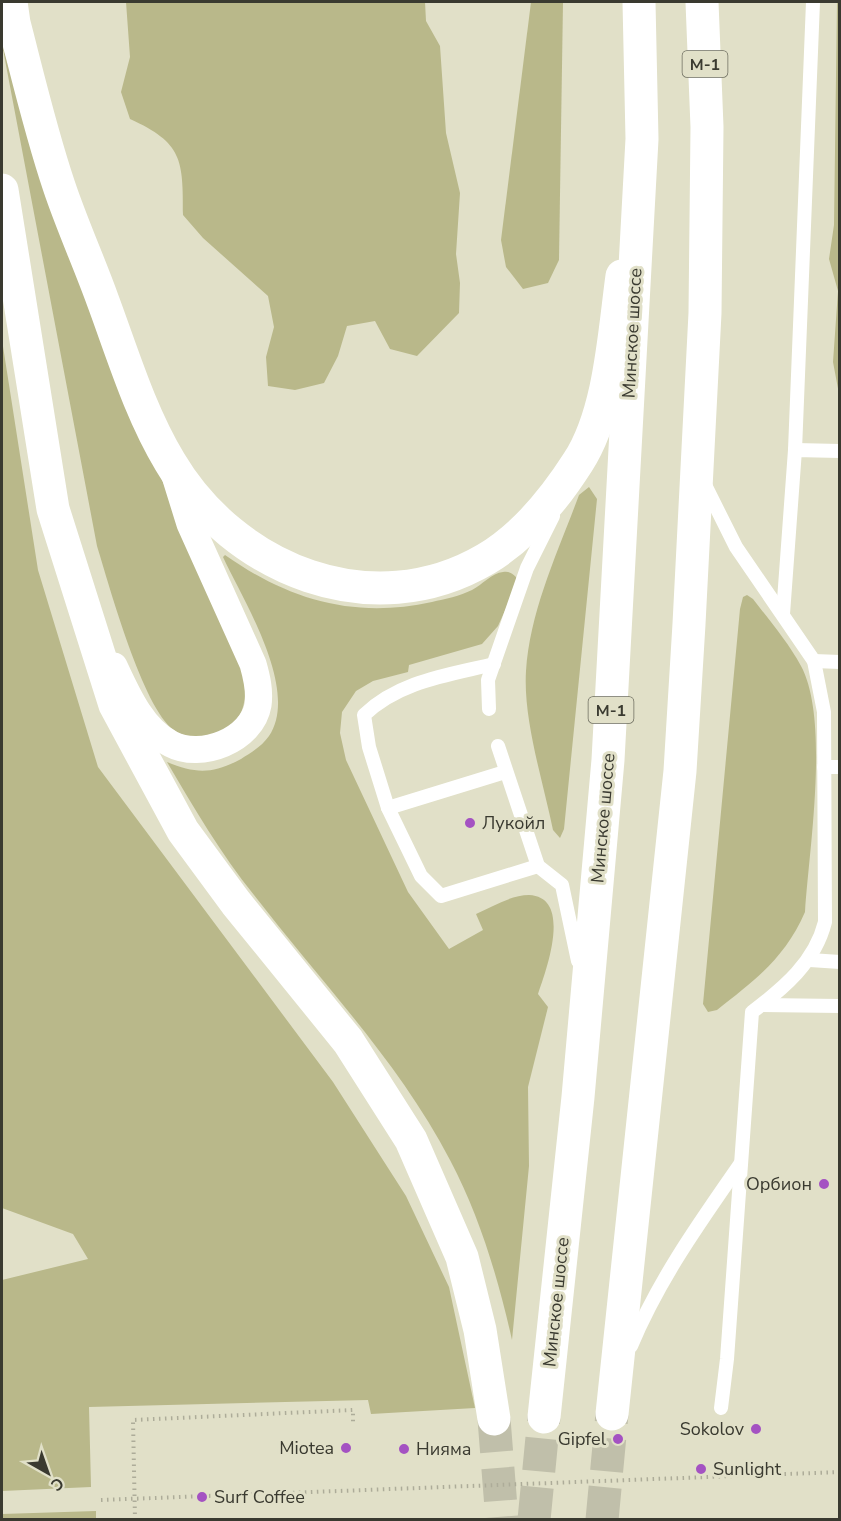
<svg xmlns="http://www.w3.org/2000/svg" width="841" height="1521" font-family="'Nunito Sans',sans-serif">
<style>
.green{fill:#b9b88a}
.lines{fill:none;stroke-linecap:round;stroke-linejoin:round}
.primary-tunnel{stroke:#c0bfaa;stroke-width:33;stroke-dasharray:33 16;stroke-linecap:butt}
.trunk-tunnel{stroke:#c0bfaa;stroke-width:33;stroke-dasharray:33 16;stroke-linecap:butt}
.path{stroke:#adac99;stroke-width:4;stroke-dasharray:1.5 4.5;stroke-linecap:butt}
.service{stroke:#fff;stroke-width:14}
.minor{stroke:#fff;stroke-width:27}
.primary{stroke:#fff;stroke-width:33}
.trunk{stroke:#fff;stroke-width:33}
.poi-dot{fill:#a452c2;stroke:#e1e0c8;stroke-width:2}
.labels{text-anchor:middle;stroke-width:6;stroke-linejoin:round;paint-order:stroke}
.shield{fill:#e1e0c8;stroke:#6c6c5e;stroke-width:1.5}
.shield-label{font-size:16px;font-weight:bold;fill:#3a3a30}
.street-label{font-size:18px;fill:#3a3a30;stroke:#e1e0c8}
.poi-label{font-size:18px;fill:#3a3a30;stroke:#e1e0c8;text-anchor:start}
</style>
<rect width="100%" height="100%" fill="#e1e0c8"/>
<g class="green">
<path d="M126,2H425L426,21L440,46L446,133L460,193L456,254L460,283L459,313L417,356L390,349L375,321L347,326L338,356L324,383L295,390L268,386L266,357L274,327L268,296L203,238L183,215C183,160 183,143 130,119L121,92L130,57Z"/>
<polygon points="531,2 563,2 559,260 548,283 523,289 506,267 501,240"/>
<polygon points="837,2 840,2 839,394 833,362 838,291 829,259 834,225"/>
<path d="M2,44L30,133L114,366L244,674C246,697 247,716 225,729C210,738 189,741 174,730C143,709 109,585 97,546Z"/>
<polygon points="2,340 38,570 98,767 333,1082 406,1196 449,1287 475,1408 371,1414 368,1400 89,1407 91,1487 2,1491 2,1280 88,1259 73,1234 2,1208"/>
<path d="M589,487L597,499L564,829L560,838L553,830C543,781 523,720 526,671C530,610 558,552 579,495Z"/>
<path d="M225,555C289,600 354,619 432,602C445,599 460,596 472,590C482,585 492,573 503,572C509,571 512,573 516,577L517,584L498,626L482,644L409,665L408,672L373,681L356,691L342,712L340,733L346,760L408,892L449,949L483,930L476,914C492,907 511,895 529,895C574,897 545,973 538,994L548,1007L528,1087L529,1166L512,1340C498,1278 480,1217 450,1160C399,1062 321,982 254,895C221,854 194,808 167,762C196,774 213,774 241,759C251,753 262,746 269,736C300,690 243,600 223,557Z"/>
<path d="M747,595L753,599C769,620 788,642 801,666C830,720 809,850 805,912C785,958 756,979 717,1010L708,1012L703,1004L740,609L743,597Z"/>
<polygon points="96,1511 96,1519 2,1519 2,1514"/>
</g>
<g class="lines">
<polyline class="primary-tunnel" points="494,1419 502,1520"/>
<g class="trunk-tunnel">
<polyline points="534,1520 544,1417"/>
<polyline points="602,1520 612,1414"/>
</g>
<g class="path">
<polyline points="101,1500 840,1472"/>
<polyline points="135,1520 133,1420 353,1410 353,1424"/>
</g>
<g class="service">
<polyline points="795,450 813,2"/>
<path d="M705,485L736,547L814,661L824,712L825,922C815,962 784,988 752,1012L727,1359L721,1408"/>
<polyline points="783,614 795,450 840,451"/>
<polyline points="814,661 840,662"/>
<path d="M494,664C449,675 399,681 364,715L369,747L388,808L421,876L441,896L538,866"/>
<polyline points="489,709 488,680 527,568 553,516"/>
<polyline points="498,746 538,866 562,885 578,961"/>
<polyline points="824,767 840,767"/>
<polyline points="388,808 505,772"/>
<polyline points="810,960 840,962"/>
<polyline points="762,1005 840,1006"/>
<path d="M631,1346C659,1279 700,1222 741,1163"/>
</g>
<path class="minor" d="M114,666C127,694 142,729 171,744C201,760 252,740 258,705C260,691 257,678 253,664L190,524L176,479"/>
<g class="primary">
<path d="M11,2L14,23C28,77 41,133 59,186C72,225 89,262 103,301C123,355 140,412 170,462C234,570 372,626 486,559C523,537 555,498 578,462C610,413 614,334 622,276"/>
<polyline points="2,190 53,509 115,705 183,831 236,903 348,1041 411,1140 462,1257 480,1330 494,1419"/>
</g>
<g class="trunk">
<polyline points="612,1414 680,771 689,624 705,313 707,127 702,2"/>
<polyline points="544,1417 578,1097 608,760 642,139 639,2"/>
</g>
</g>
<g class="poi-dot">
<circle cx="470" cy="823" r="6"/>
<circle cx="824" cy="1184" r="6"/>
<circle cx="756" cy="1429" r="6"/>
<circle cx="618" cy="1439" r="6"/>
<circle cx="346" cy="1448" r="6"/>
<circle cx="404" cy="1449" r="6"/>
<circle cx="701" cy="1469" r="6"/>
<circle cx="202" cy="1497" r="6"/>
</g>
<g class="labels">
<g class="shield">
<rect x="682.5" y="51" width="45" height="26" rx="4.5"/>
<rect x="588.5" y="697" width="45" height="26" rx="4.5"/>
</g>
<g class="shield-label">
<text x="705" y="70">М-1</text>
<text x="611" y="716">М-1</text>
</g>
<g class="street-label">
<text transform="translate(632 333) rotate(-87)" y="6">Минское шоссе</text>
<text transform="translate(603 818) rotate(-85)" y="6">Минское шоссе</text>
<text transform="translate(556 1302) rotate(-84)" y="6">Минское шоссе</text>
</g>
<g class="poi-label">
<text x="482" y="829">Лукойл</text>
<text x="812" y="1190" text-anchor="end">Орбион</text>
<text x="744" y="1435" text-anchor="end">Sokolov</text>
<text x="606" y="1445" text-anchor="end">Gipfel</text>
<text x="334" y="1454" text-anchor="end">Miotea</text>
<text x="416" y="1455">Нияма</text>
<text x="713" y="1475">Sunlight</text>
<text x="214" y="1503">Surf Coffee</text>
</g>
</g>
<rect width="841" height="1521" fill="none" stroke="#3a3a30" stroke-width="6"/>
<g transform="translate(48 1473) rotate(140)" stroke="#e1e0c8" stroke-width="4.5" paint-order="stroke">
<path d="M0-4.5L10 22L0 15L-10 22Z" fill="#3a3a30"/>
<text y="-9" font-size="16" font-weight="bold" text-anchor="middle" fill="#3a3a30">С</text>
</g>
</svg>
